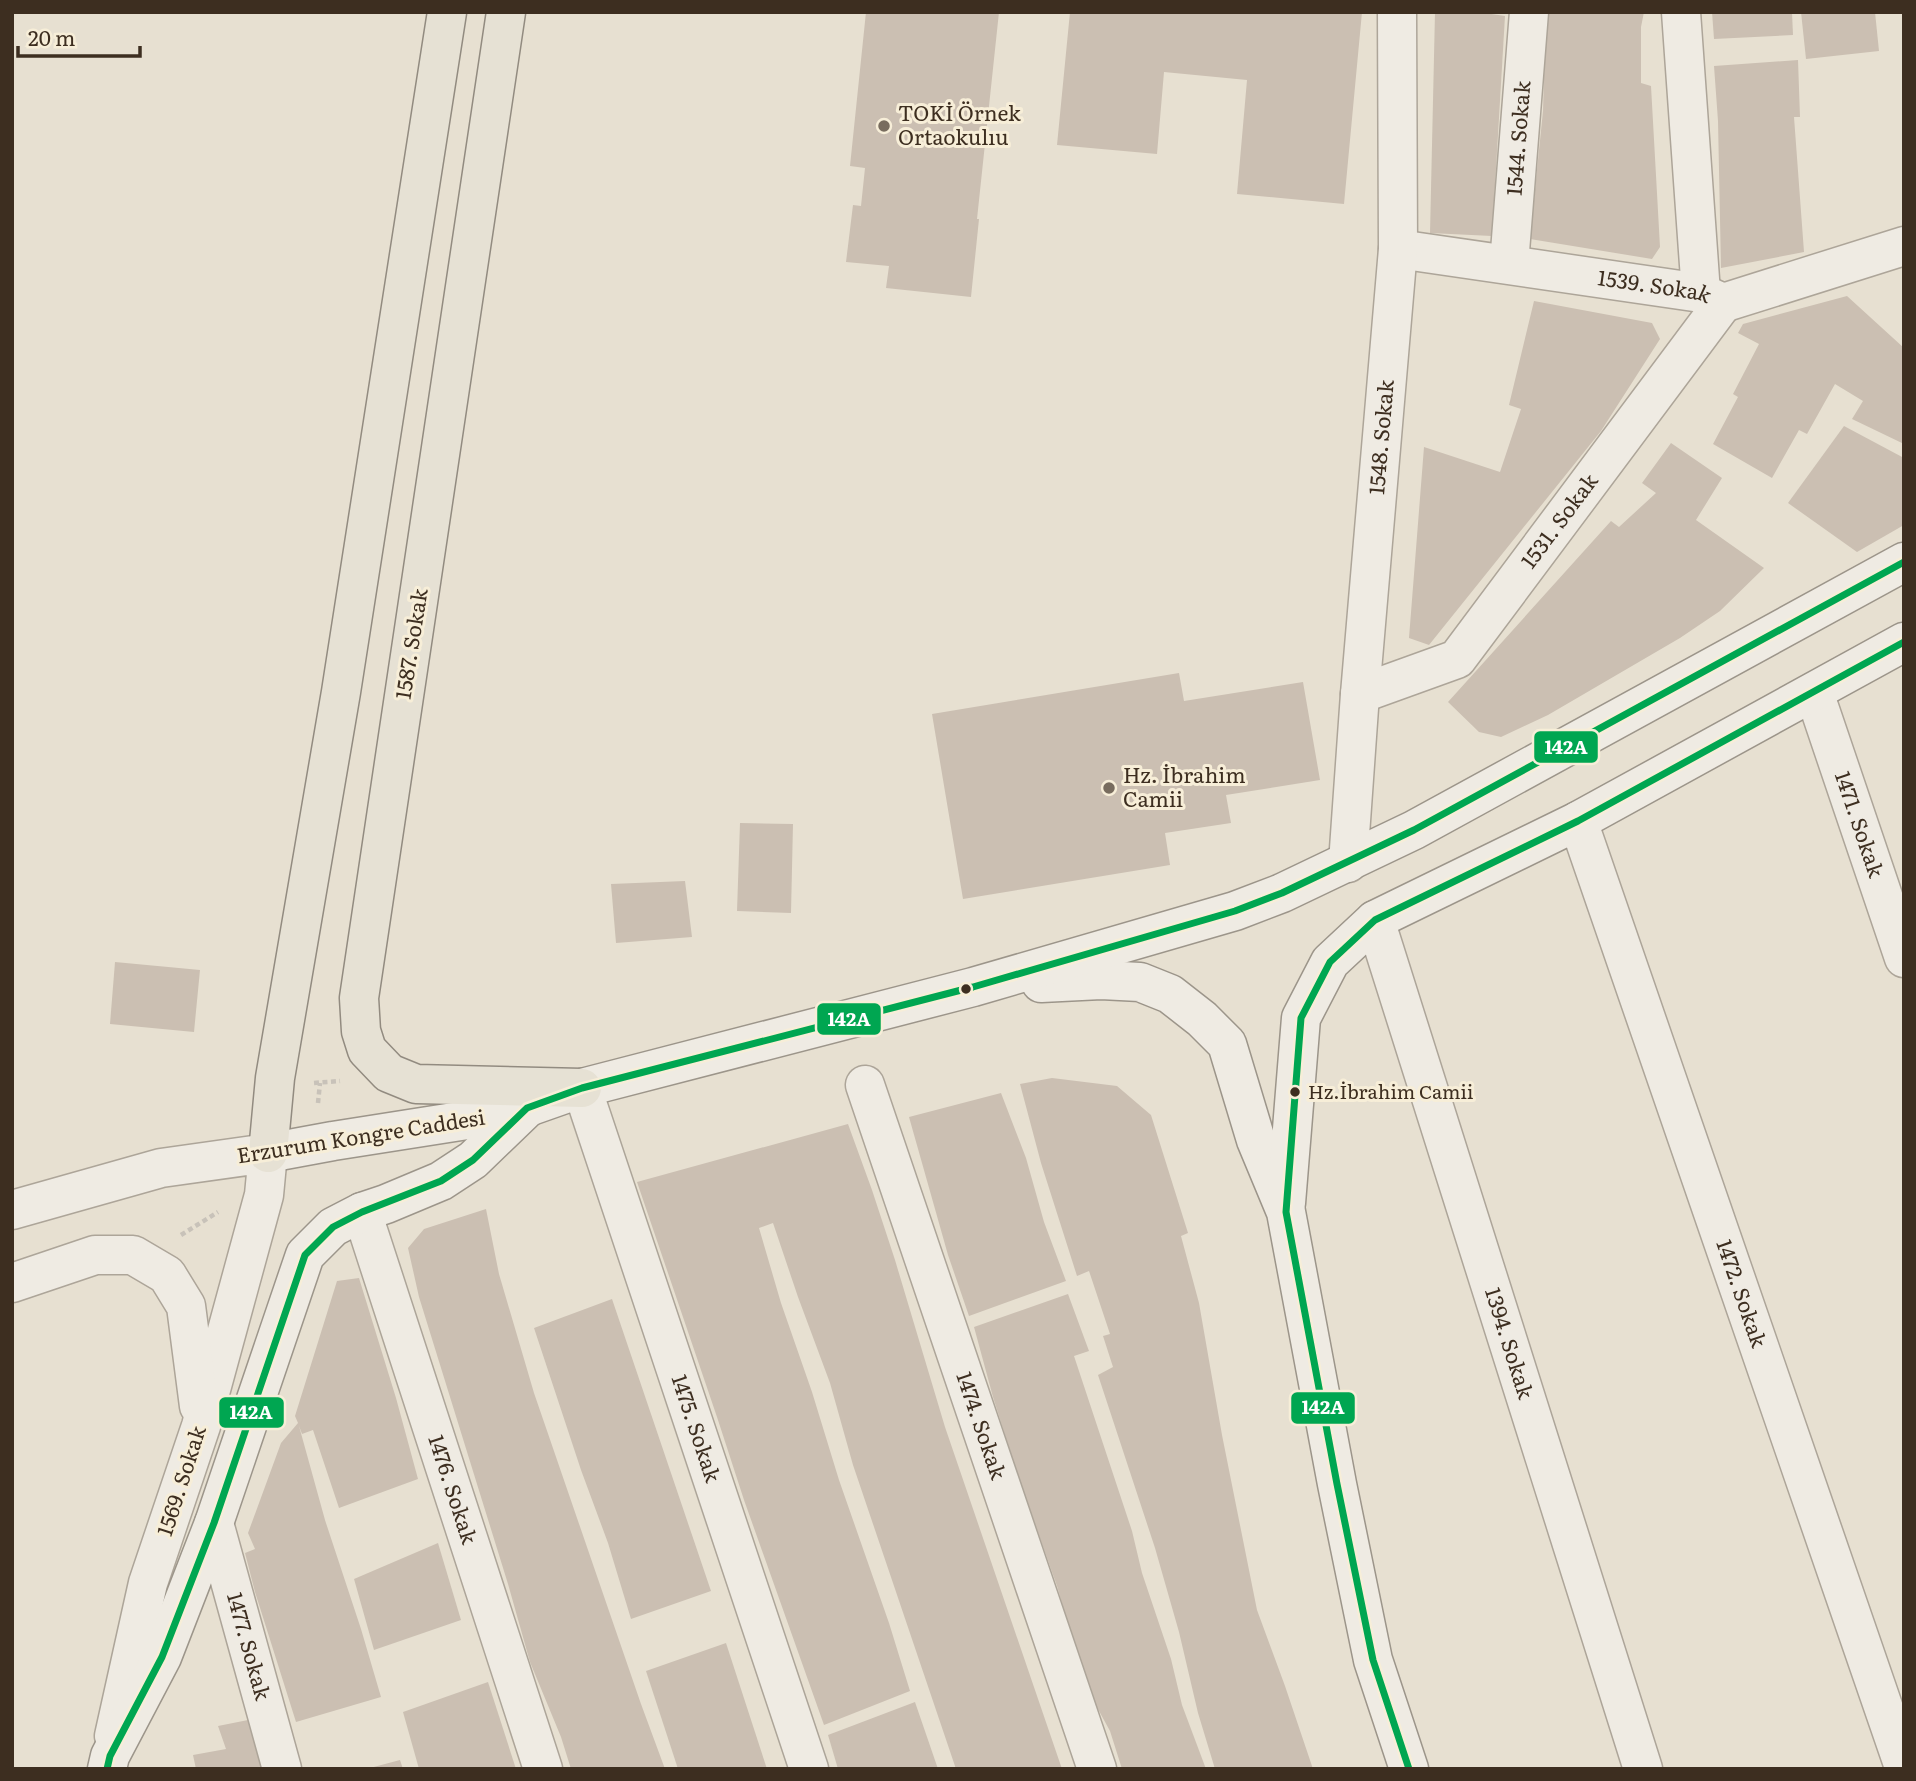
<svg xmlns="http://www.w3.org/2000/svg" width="1916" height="1781" font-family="Literata,serif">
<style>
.building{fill:#cbbfb2}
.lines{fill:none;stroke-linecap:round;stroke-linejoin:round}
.minor-casing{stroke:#ada599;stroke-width:41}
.tertiary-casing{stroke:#ada599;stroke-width:41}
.secondary-casing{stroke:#9c958a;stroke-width:41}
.primary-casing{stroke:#928b80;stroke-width:41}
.path{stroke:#c8c2b9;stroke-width:4.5;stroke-dasharray:5 3.5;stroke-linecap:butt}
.minor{stroke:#efebe3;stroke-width:38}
.tertiary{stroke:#efebe3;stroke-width:38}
.secondary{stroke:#efebe3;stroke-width:38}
.primary{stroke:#e6e1d4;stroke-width:38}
.bus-1-casing{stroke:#f7eed8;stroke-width:12}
.bus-1{stroke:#00a651;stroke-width:7}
.poi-dot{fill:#786c5e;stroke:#f7eed8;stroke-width:2.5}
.bus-dot{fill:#3d2e20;stroke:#f7eed8;stroke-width:2.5}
.labels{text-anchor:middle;stroke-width:6;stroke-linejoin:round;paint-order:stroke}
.bus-label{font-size:19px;fill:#3d2e20;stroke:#f7eed8;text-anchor:start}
.poi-label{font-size:21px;fill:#3d2e20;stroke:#f7eed8;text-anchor:start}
.street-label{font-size:21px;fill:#3d2e20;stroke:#f7eed8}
.line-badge{stroke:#f7eed8;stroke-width:2.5}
.badge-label{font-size:19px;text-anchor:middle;font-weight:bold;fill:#fff}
</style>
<rect width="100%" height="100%" fill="#e7e0d1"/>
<g class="building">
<polygon points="866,12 999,12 977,219 979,219 971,297 886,288 889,266 846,262 853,205 861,206 865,168 850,166"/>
<polygon points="1070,12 1362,12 1344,204 1237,194 1247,80 1164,72 1157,154 1057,145"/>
<polygon points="1435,12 1478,12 1505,16 1492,236 1430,233"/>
<polygon points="1546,12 1644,12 1641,27 1641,83 1651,86 1660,247 1652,259 1530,239 1543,111"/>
<polygon points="1712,12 1792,12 1793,35 1714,39"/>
<polygon points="1801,12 1875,12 1879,51 1806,59"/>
<polygon points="1798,60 1800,117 1794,117 1804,252 1721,268 1718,121 1714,66"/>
<polygon points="1847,296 1904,348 1904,444 1852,419 1863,401 1835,384 1807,434 1799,430 1772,478 1713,444 1738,397 1733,394 1759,344 1738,333 1743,324"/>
<polygon points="1534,301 1652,323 1660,339 1601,431 1429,645 1409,638 1424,447 1500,472 1521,409 1509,405"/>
<polygon points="1844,426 1904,458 1904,525 1857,552 1788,503"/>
<polygon points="1671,443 1722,478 1696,520 1764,568 1720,611 1680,638 1548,715 1501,737 1479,732 1448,702 1611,521 1619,527 1656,493 1642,483"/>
<polygon points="1179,673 1184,701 1303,682 1320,780 1226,795 1231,823 1165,833 1170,865 963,899 932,714"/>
<polygon points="740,823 793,824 791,913 737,911"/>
<polygon points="685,881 692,937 616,943 611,884"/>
<polygon points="115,962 200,970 194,1032 110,1024"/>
<polygon points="1052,1078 1117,1086 1151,1115 1188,1233 1181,1236 1199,1303 1222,1435 1257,1610 1285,1686 1313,1769 1215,1769 1198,1713 1179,1632 1155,1548 1098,1375 1113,1367 1103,1336 1110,1334 1089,1271 1077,1276 1041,1163 1020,1084"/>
<polygon points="1001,1093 1026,1158 1044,1222 1066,1281 969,1316 948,1255 909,1117"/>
<polygon points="848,1124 872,1190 895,1260 945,1427 1062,1769 956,1769 853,1465 830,1383 798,1297 773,1223 759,1228 781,1303 812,1392 839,1480 889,1623 910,1691 824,1725 744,1500 717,1417 637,1182"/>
<polygon points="486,1209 499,1274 534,1393 641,1704 665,1769 571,1769 561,1737 530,1662 508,1584 419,1297 408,1248 424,1229"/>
<polygon points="359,1278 396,1398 418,1479 339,1508 313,1430 302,1434 299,1426 325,1520 361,1629 381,1697 296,1722 255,1592 245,1553 255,1549 248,1533 281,1443 298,1423 295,1416 337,1281"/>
<polygon points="1068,1294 1089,1351 1074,1356 1132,1531 1142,1573 1171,1659 1182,1705 1206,1769 1122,1769 1110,1731 1087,1689 1057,1586 1018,1476 993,1397 974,1327"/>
<polygon points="612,1299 711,1591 631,1619 608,1543 581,1470 534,1328"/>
<polygon points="438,1543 461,1620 374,1650 354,1579"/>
<polygon points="726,1643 767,1769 678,1769 646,1671"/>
<polygon points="488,1682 516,1769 419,1769 403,1712"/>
<polygon points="915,1702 938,1769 838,1769 828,1735"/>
<polygon points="248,1720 265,1769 196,1769 193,1755 226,1749 218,1726"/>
<polygon points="400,1760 403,1769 370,1769 370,1768"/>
</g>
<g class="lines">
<defs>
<g id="minor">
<polyline points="1681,12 1701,293"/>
<path id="s1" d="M1398,249L1701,293L1723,303L1904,246"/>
<path id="s2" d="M1509,264L1529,12"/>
<path id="s3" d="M1814,692L1904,958"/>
<path id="s4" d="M1360,694L1457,659L1723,303"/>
<path id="s5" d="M1578,821L1904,1767"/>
<path id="s6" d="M1348,863L1360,694L1398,249L1397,12"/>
<path id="s7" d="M1375,920L1643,1769"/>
<path id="s8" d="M865,1085L1097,1769"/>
<path id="s9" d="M582,1088L809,1769"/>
<path id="s10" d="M362,1212L543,1769"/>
<path id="s11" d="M214,1523L282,1769"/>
</g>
<g id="tertiary">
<polyline points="12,1210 161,1168 268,1153 264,1195 201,1426 148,1583 114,1736"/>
<polyline points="12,1283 95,1255 133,1255 167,1275 186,1306 199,1406"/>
</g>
<g id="secondary">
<polyline points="1041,983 1101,980 1140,982 1170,994 1202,1019 1227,1044 1256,1140 1286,1212 1337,1484 1373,1660 1409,1769"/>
<polyline points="268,1153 333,1141 511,1113 582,1088 973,987 1235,911 1282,893 1414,830 1904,562"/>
<polyline points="1286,1203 1301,1018 1330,962 1375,920 1578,821 1904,642"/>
<polyline points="107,1769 110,1756 162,1657 214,1523 305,1255 333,1227 362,1212 386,1204 441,1181 473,1160 526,1109"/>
</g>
<g id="primary">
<polyline points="506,12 359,998 361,1031 367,1050 389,1073 416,1084 582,1088"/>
<polyline points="268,1153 275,1078 341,692 447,12"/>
</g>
</defs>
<use href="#minor" class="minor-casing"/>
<use href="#tertiary" class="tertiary-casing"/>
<use href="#secondary" class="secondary-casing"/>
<use href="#primary" class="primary-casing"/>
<g class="path">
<polyline points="314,1083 340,1081"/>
<polyline points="318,1103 320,1083"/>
<polyline points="181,1235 218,1212"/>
</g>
<use href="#minor" class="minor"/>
<use href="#tertiary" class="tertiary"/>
<use href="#secondary" class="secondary"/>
<use href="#primary" class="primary"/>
<defs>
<g id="bus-1">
<polyline points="107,1769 110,1756 162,1657 214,1523 305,1255 333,1227 362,1212 441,1181 473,1160 527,1108 582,1088 973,987 1235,911 1282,893 1414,830 1904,562"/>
<polyline points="1409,1769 1373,1660 1337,1484 1286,1212 1301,1018 1330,962 1375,920 1578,821 1904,642"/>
</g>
</defs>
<use href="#bus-1" class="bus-1-casing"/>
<use href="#bus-1" class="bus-1"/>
</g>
<g class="poi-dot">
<circle cx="884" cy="126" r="7"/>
<circle cx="1109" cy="788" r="7"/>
</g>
<g class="bus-dot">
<circle cx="966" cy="989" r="6"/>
<circle cx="1295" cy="1092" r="6"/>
</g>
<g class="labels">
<g class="bus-label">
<text x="1308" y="1099">Hz.İbrahim Camii</text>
</g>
<g class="poi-label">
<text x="898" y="121">TOKİ Örnek<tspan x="898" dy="24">Ortaokulıu</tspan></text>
<text x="1123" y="783">Hz. İbrahim<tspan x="1123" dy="24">Camii</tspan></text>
</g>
<g class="street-label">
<text dy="7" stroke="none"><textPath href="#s2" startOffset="126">1544. Sokak</textPath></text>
<text dy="7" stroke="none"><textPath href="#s1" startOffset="259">1539. Sokak</textPath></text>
<text dy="7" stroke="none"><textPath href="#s6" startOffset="427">1548. Sokak</textPath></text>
<text dy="7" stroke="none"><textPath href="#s4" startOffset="275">1531. Sokak</textPath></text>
<text transform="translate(412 644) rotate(-81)" y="7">1587. Sokak</text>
<text dy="7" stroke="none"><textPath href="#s3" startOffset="140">1471. Sokak</textPath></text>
<text transform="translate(361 1137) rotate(-9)" y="7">Erzurum Kongre Caddesi</text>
<text dy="7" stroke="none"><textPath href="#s5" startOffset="500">1472. Sokak</textPath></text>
<text dy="7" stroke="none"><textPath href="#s7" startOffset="444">1394. Sokak</textPath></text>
<text dy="7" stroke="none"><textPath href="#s8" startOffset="360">1474. Sokak</textPath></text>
<text dy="7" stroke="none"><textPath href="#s9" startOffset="359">1475. Sokak</textPath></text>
<text transform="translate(182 1481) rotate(-72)" y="7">1569. Sokak</text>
<text dy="7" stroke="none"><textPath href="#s10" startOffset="292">1476. Sokak</textPath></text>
<text dy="7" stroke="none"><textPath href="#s11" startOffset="128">1477. Sokak</textPath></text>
</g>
</g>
<g class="line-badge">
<rect x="1533" y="730" width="66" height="34" rx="7" fill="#00a651"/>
<rect x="816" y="1002" width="66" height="34" rx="7" fill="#00a651"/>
<rect x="1290" y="1391" width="66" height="34" rx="7" fill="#00a651"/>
<rect x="218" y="1396" width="67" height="33" rx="7" fill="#00a651"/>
</g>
<g class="badge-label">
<text x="1566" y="754">142A</text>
<text x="849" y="1026">142A</text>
<text x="1323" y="1414">142A</text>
<text x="251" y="1419">142A</text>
</g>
<rect width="1916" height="1781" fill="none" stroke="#3d2e20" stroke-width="28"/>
<path d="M18 46v10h122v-10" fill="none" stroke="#3d2e20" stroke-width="3.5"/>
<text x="28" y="46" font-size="21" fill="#3d2e20" stroke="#f7eed8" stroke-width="5" paint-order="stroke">20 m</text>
</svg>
